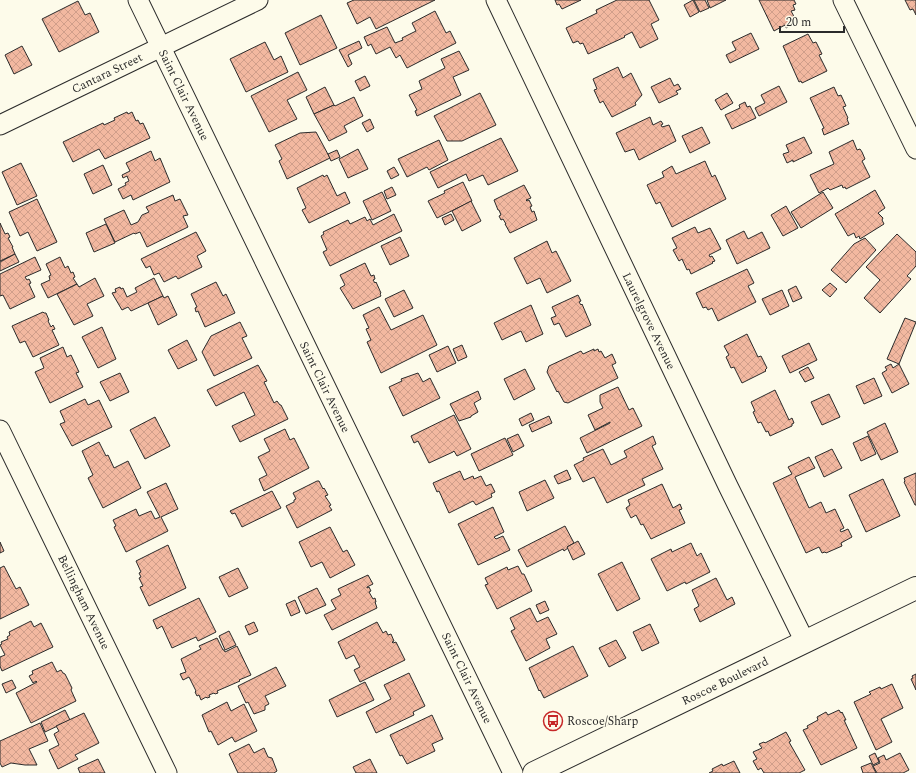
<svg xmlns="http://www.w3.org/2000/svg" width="916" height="773" font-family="Spectral,serif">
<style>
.building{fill:url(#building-cross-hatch);stroke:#2b2b2b}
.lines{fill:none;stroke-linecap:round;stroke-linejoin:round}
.minor-casing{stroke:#2b2b2b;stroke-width:21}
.primary-casing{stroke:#2b2b2b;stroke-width:24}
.minor{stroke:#fdfbea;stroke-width:19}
.primary{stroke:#fdfbea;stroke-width:22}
.labels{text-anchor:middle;stroke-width:3;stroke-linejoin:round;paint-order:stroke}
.street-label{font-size:12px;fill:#2b2b2b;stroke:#fdfbea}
.poi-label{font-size:12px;fill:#2b2b2b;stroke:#fdfbea;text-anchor:start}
</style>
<defs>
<pattern id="building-cross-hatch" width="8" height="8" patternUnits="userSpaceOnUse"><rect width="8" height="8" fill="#f2b8a0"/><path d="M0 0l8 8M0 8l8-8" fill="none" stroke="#d09e8a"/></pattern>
</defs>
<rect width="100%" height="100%" fill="#fdfbea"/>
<g class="building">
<polygon points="354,0 435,0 376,29 370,17 357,24 347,3"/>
<polygon points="555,0 581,0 562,9 559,4 557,5"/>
<polygon points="617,0 649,0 659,20 651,24 658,39 640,48 632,32 624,36 625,37 588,54 583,43 580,44 578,41 573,43 566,28 597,13 596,10"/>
<polygon points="693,0 699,12 690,17 684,5"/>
<polygon points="694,0 705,0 709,8 700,12"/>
<polygon points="707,0 726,0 710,8"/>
<polygon points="759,0 794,0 796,4 793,5 795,10 791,11 796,20 790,23 791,25 786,28 785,25 774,31"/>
<polygon points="905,0 916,0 916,15 913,9 910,10"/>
<polygon points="78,1 85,15 90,13 99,32 59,52 42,19"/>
<polygon points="435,11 446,33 450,31 456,43 407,68 400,55 396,58 390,47 376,54 371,44 368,46 364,37 387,27 395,43 403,40 402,38 416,31 412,23"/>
<polygon points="321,15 337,48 300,65 285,33"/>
<polygon points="751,33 759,49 730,63 726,55 736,50 732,42"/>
<polygon points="808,34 813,43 816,42 822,54 819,55 827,71 802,83 801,81 799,82 783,46"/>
<polygon points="359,41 362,48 348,55 352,64 348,67 339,50"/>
<polygon points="265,42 274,60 281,56 288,72 246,92 230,59"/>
<polygon points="22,46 32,65 14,74 5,55"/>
<polygon points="459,51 469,70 453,77 461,95 417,116 415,111 417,110 409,95 422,89 419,81 445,68 441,59"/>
<polygon points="618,67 623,78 631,73 642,95 635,103 636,105 612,117 603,101 600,103 594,90 597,89 593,79"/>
<polygon points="298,72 307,90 287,100 297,119 269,132 251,96"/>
<polygon points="365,76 370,86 360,91 355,81"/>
<polygon points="670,78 674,86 678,84 681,89 676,91 678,94 659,103 651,87"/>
<polygon points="779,86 787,102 759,116 755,108 765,103 761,95"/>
<polygon points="325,87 334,105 314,114 306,97"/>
<polygon points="834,87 838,96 841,95 846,106 843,107 848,118 847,119 849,124 824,135 822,129 824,128 810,98"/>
<polygon points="480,93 496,125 462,141 447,141 434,116"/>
<polygon points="727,93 733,103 721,110 715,100"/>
<polygon points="354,97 363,116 344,126 347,132 329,141 314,114 334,105 335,106"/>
<polygon points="745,102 747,107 750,106 756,118 732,129 725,115 740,108 739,105"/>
<polygon points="127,112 128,114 132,112 136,121 138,120 140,124 143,123 150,138 105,159 99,149 73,162 63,142 103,123 104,125 115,120 114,118"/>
<polygon points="650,117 653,125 661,121 663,124 661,125 662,127 669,125 676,141 639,160 634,149 625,152 616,133"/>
<polygon points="370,119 374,128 367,132 362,123"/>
<polygon points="702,127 710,143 690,153 682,136"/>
<polygon points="316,132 330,158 287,179 279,161 282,159 275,145 300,133"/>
<polygon points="804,137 812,153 793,162 793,160 787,163 783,154 789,152 786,145"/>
<polygon points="501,138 518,171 488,185 483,175 469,181 466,174 438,188 430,172"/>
<polygon points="439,140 448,160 429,170 427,167 407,177 398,159"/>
<polygon points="853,140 857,150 860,149 862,152 865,159 862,161 870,177 846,189 845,187 843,188 842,185 830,190 828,188 819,193 810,175 834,164 829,152"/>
<polygon points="358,149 368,169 348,178 339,159"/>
<polygon points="337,150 340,157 331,161 328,154"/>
<polygon points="151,151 155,161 160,158 170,182 133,200 131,195 123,199 118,189 126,185 125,183 129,181 127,176 123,178 122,175 130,171 126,163"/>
<polygon points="705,161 712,177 715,175 726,199 672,227 660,202 656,204 647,185 664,177 662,172 672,166 676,174"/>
<polygon points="21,163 37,196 17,205 2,172"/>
<polygon points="103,165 112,185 93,194 84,174"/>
<polygon points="394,167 399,175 391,179 387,171"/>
<polygon points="323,175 324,177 327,175 337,196 345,192 350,203 309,223 302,210 306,208 297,188"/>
<polygon points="463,182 472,201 437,218 428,201 445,193 444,191"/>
<polygon points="524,185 531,198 526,200 527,201 529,200 532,206 530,207 532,212 534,211 537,220 510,233 505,224 506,224 503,219 501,220 499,216 501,215 499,210 498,210 494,200"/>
<polygon points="392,187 396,195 387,199 384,191"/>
<polygon points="875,190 885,208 878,213 883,218 882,220 884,224 860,239 859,236 856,238 854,233 848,236 835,214"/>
<polygon points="382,192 391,211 372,220 363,201"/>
<polygon points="823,192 833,208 801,228 791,212"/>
<polygon points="173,195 175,201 180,199 188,215 183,216 188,227 147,247 140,232 135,234 134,233 115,242 104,219 124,210 131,225 138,222 142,215 149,212 146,207"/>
<polygon points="37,199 57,242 37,251 28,232 20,236 9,212"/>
<polygon points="471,201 481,221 462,231 452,211"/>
<polygon points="786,206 798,228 783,236 771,215"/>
<polygon points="394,214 402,231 330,266 323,252 327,250 321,236 324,234 323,232 348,220 350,224 365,217 367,221 370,219 373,225"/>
<polygon points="451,214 454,220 445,225 442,218"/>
<polygon points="0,223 5,234 8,233 10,237 8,238 13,247 12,247 15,254 0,261"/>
<polygon points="106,224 115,243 94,252 86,233"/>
<polygon points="695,227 698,233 710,228 721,249 709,255 710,257 712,256 715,261 712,262 713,263 691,274 689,269 687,270 682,259 679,261 673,250 677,248 672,238"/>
<polygon points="744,231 748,239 762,232 770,248 737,264 726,240"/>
<polygon points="196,232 206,251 197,256 202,267 178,279 176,276 164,282 159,273 154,275 150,266 146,268 141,259"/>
<polygon points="897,234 916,252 916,266 907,276 911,279 880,313 864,298 880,280 866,267"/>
<polygon points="400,237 409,256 390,265 381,246"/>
<polygon points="865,238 876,250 846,283 831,270 854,244"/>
<polygon points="547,241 552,253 556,251 571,281 547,293 540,278 527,284 514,258"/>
<polygon points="15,254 19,262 0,271 0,262"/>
<polygon points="35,257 41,270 25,277 27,280 29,279 31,283 29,284 35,297 10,309 3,295 0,296 0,274"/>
<polygon points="60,257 65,268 68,266 71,273 73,272 75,277 73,278 77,284 48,298 41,284 50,280 49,276 51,275 46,264"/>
<polygon points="365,263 371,276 374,275 375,279 373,280 375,283 376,282 381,293 380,294 381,296 353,309 340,288 345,285 340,275"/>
<polygon points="747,269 754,283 748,286 756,302 718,321 712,308 708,310 706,307 703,308 696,293"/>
<polygon points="95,278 104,296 87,304 93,316 74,325 57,294 77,284 79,287"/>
<polygon points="154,278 163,296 131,311 128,307 122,310 112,293 116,292 115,289 120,287 121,289 123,288 127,297 137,292 135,288"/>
<polygon points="216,282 223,296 226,294 235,313 205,327 198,311 196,312 195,308 197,307 191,294"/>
<polygon points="830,283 837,289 830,297 822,290"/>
<polygon points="796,286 802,298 793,302 788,290"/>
<polygon points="404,290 413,308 394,317 385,299"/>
<polygon points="782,290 789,306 770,315 762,299"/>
<polygon points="578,295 581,301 579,302 581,305 582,304 591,325 566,337 559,323 554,325 551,318 556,316 552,307"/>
<polygon points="163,296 164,298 168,296 177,315 158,325 148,303"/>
<polygon points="531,305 543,334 526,342 521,331 502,340 494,323"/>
<polygon points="379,307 391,330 423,315 437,345 381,373 367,342 371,340 366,329 369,328 363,315"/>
<polygon points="43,312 44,313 46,313 49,320 48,321 51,327 53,325 55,329 52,330 59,345 33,357 25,341 20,343 12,326"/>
<polygon points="905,318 916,322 899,364 887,359"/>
<polygon points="240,322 247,336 242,338 252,358 214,376 202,352 211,336"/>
<polygon points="102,327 116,359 98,368 82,337"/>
<polygon points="747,334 758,357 761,356 767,368 765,370 766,371 742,383 734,367 731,368 726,357 729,355 724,346"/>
<polygon points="187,340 197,360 178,369 168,350"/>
<polygon points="809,343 817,360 790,373 782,356"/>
<polygon points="462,345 467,357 458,361 453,349"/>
<polygon points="448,346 456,363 437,372 429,355"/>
<polygon points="63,347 67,357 71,355 79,372 76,373 83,387 50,403 35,372 44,368 40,358"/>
<polygon points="594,349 594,351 598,349 599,352 601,351 605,358 612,354 616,363 612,365 618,378 568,403 564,402 558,391 557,392 547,372 549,366 581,351 583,354"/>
<polygon points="891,364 893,368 899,364 909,384 892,393 882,373 887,370 885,367"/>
<polygon points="258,365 267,381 264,382 274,403 277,401 280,405 281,405 288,419 240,442 232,426 255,415 244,392 216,406 207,390"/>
<polygon points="808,367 814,378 805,382 799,372"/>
<polygon points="525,369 535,389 514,400 504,379"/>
<polygon points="120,373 129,392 110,401 100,382"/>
<polygon points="418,373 423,382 430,378 440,398 403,416 389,387 402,381 401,379"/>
<polygon points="874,378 882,396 864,404 856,386"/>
<polygon points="618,387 629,410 633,408 642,426 587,453 580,438 610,423 610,422 595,430 588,415 603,408 600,402 600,395"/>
<polygon points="775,390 789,420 792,418 794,423 792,424 792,426 770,436 768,431 766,432 761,422 758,423 753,412 755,411 751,402"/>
<polygon points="478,391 481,399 474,403 478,412 471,416 471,417 459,421 450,404"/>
<polygon points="829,394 840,417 822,425 811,402"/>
<polygon points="85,399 88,405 99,400 112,427 72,446 60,424 65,422 60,411"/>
<polygon points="531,413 534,420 522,426 519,419"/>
<polygon points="454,415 471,449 457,456 454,451 453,452 429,463 418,441 414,443 411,436"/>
<polygon points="549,416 552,423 532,432 529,425"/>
<polygon points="155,417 170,446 145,459 130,430"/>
<polygon points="885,423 898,452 881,460 867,432"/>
<polygon points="285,429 290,440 294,438 309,468 264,491 259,479 267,475 258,457 270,451 264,439"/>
<polygon points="518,434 524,446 513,452 507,439"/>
<polygon points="653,436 656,444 652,446 663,469 642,479 645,485 607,503 594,477 583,482 574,465 584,460 583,458 603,449 611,465 627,457 624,451"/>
<polygon points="868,436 876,454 861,461 853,443"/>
<polygon points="505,438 513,455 479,471 471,454"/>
<polygon points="99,442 106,456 108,455 114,468 128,461 141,488 103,508 88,478 93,475 82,451"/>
<polygon points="832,449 842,468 824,477 815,457"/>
<polygon points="809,457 815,468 795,477 809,508 821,502 826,513 835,509 844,528 840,530 841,532 848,529 852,537 841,543 842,546 826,553 825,552 822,553 819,547 806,553 773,483 792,474 788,467"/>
<polygon points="567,470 571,479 558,484 554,476"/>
<polygon points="460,471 464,480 473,476 474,479 481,476 486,486 491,484 495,492 491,494 492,497 476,505 473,501 449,513 439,491 437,492 433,483"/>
<polygon points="916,473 916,505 915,505 904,482 905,481 904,478"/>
<polygon points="883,479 900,516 866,532 849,495"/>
<polygon points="545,480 554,498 527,511 519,492"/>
<polygon points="317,481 319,481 323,489 324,488 328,495 325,496 331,505 329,506 332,510 297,528 286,506 294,502 294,500 296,499 293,493"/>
<polygon points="166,483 178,509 161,517 168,531 126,552 114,527 116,526 113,520 136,509 139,516 151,511 155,519 160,517 147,492"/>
<polygon points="662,484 673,508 680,504 682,509 679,510 685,523 651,539 643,524 641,525 636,515 631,518 626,508 630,505 628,500"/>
<polygon points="272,491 281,508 242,527 235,513 232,514 230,511"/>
<polygon points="493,507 504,532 494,537 496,539 503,536 510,550 478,565 458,524"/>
<polygon points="565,526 574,543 567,547 568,548 564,551 563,549 527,567 518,550"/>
<polygon points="330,527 343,552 347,550 355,565 330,578 322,562 311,567 299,542"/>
<polygon points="578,541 585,554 573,560 567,547"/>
<polygon points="0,542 4,551 0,553"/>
<polygon points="691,543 697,556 701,553 710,572 686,584 685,582 667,591 651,559 671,549 672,552"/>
<polygon points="168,545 186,588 149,606 140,587 143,586 139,578 141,577 139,573 141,572 136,561"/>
<polygon points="622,562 640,599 617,611 598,574"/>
<polygon points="4,566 16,589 20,587 29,605 0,619 0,568"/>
<polygon points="518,566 522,574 524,574 532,591 497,609 485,585 488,584 485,578 507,567 508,570"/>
<polygon points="238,568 248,588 229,597 219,577"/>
<polygon points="368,575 373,584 367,587 367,588 369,587 371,591 369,592 373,599 375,598 376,602 375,602 377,608 332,630 324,615 336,609 331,600 341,595 338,589"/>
<polygon points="716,578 727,600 732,597 735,604 700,622 694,609 699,606 692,590"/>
<polygon points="317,588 326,605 306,614 298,597"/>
<polygon points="199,598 216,632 198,641 196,637 172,648 162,626 157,629 153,620"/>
<polygon points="295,600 300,612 291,616 286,604"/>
<polygon points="545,601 549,610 540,614 536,605"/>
<polygon points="530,608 537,622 548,617 557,634 546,639 550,648 526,661 511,631 515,629 510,618"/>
<polygon points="31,621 34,627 41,623 53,647 2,671 0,666 0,657 5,655 0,645 2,644 1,642 8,639 7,637 10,635 9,632"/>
<polygon points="254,622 258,631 249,635 245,626"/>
<polygon points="377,622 383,633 386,631 388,635 391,634 394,641 392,642 393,643 396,642 405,660 360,682 354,670 360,667 354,655 346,659 338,642"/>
<polygon points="650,624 659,643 642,651 633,632"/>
<polygon points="229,631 236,645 225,650 219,636"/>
<polygon points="217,638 223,650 224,650 225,652 237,646 251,675 239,680 240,681 217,691 218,693 215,694 214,693 209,695 210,697 207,698 206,697 201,700 199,695 197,696 195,692 196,691 189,677 183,680 180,674 186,672 181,659 201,649 199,646"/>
<polygon points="616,640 626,658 609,667 599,648"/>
<polygon points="573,646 588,676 544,698 540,690 539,691 529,668"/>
<polygon points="52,662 57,672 61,670 63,673 65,674 72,688 71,690 76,701 31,723 16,693 37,682 36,681 33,683 29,676 33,674 32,671"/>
<polygon points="276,667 286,686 265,696 269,704 265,706 265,710 254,714 248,702 246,703 238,686"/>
<polygon points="409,673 425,706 413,712 414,715 376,733 366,712 391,699 384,685"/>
<polygon points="916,674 916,690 911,679 913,678 912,676"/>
<polygon points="12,680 16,688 6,693 2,684"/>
<polygon points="365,682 374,700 337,717 329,700"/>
<polygon points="892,684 903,708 881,719 892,742 876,750 854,702 871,694 869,692 880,687 881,689"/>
<polygon points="227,702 231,711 244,704 257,731 235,742 232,737 218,745 211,731 209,732 202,715"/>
<polygon points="65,710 70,720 45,732 41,722"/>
<polygon points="839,710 841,713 842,712 846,720 844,720 857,748 821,765 803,730 808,728 807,726 818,720 817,717 826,712 828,715"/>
<polygon points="84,713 99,743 75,755 78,759 58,769 49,750 59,745 54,734 59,731 56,726"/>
<polygon points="432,715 443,739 432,744 435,751 407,764 402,755 400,756 390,735"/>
<polygon points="40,723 48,741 29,749 37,765 25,765 11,763 2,767 0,763 0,741"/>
<polygon points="786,732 791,741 789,742 805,770 799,773 764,773 761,768 758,770 753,761 757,759 753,752 762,748 759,744 764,742 765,743"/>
<polygon points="249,744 254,753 264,748 268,757 272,758 277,771 274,773 238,773 229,754"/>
<polygon points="875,753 879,762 873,765 869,756"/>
<polygon points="900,753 909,770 903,773 877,773 873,766 880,763 878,758 884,755 886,760"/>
<polygon points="98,759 105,773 80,773 78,768"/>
<polygon points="370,759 377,773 356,773 353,767"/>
<polygon points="734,761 740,773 709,773 713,771 712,769 722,764 723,766"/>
<polygon points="871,763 876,773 863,773 861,767"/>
</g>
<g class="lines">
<defs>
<g id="minor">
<polyline points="138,0 513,773"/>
<polyline points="496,0 728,486 805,642"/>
<polyline points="843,0 916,149"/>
<polyline points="0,125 258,0"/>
<polyline points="0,430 167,773"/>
</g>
<polyline id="primary" points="534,773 916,588"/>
</defs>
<use href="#minor" class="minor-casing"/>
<use href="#primary" class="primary-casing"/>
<use href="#minor" class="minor"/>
<use href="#primary" class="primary"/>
</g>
<defs>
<symbol id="bus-ring" viewBox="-11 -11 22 22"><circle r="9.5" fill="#fdfbea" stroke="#c62828" stroke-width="1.5"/><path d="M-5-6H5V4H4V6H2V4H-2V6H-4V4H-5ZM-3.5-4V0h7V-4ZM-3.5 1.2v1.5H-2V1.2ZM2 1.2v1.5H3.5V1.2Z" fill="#c62828"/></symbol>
</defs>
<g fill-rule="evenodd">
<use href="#bus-ring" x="542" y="710" width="22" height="22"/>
</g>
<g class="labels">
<g class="street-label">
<text transform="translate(107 73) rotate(-26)" y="4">Cantara Street</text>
<text transform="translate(184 95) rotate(64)" y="4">Saint Clair Avenue</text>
<text transform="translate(649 321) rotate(64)" y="4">Laurelgrove Avenue</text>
<text transform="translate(325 387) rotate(64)" y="4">Saint Clair Avenue</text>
<text transform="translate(84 602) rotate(64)" y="4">Bellingham Avenue</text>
<text transform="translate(467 678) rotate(64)" y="4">Saint Clair Avenue</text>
<text transform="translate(725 681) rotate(-26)" y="4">Roscoe Boulevard</text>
</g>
<g class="poi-label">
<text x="567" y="725">Roscoe/Sharp</text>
</g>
</g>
<path d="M780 26v6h64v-6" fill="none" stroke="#2b2b2b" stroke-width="2"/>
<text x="786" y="26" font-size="12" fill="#2b2b2b" stroke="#fdfbea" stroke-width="3" paint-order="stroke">20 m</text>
</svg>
